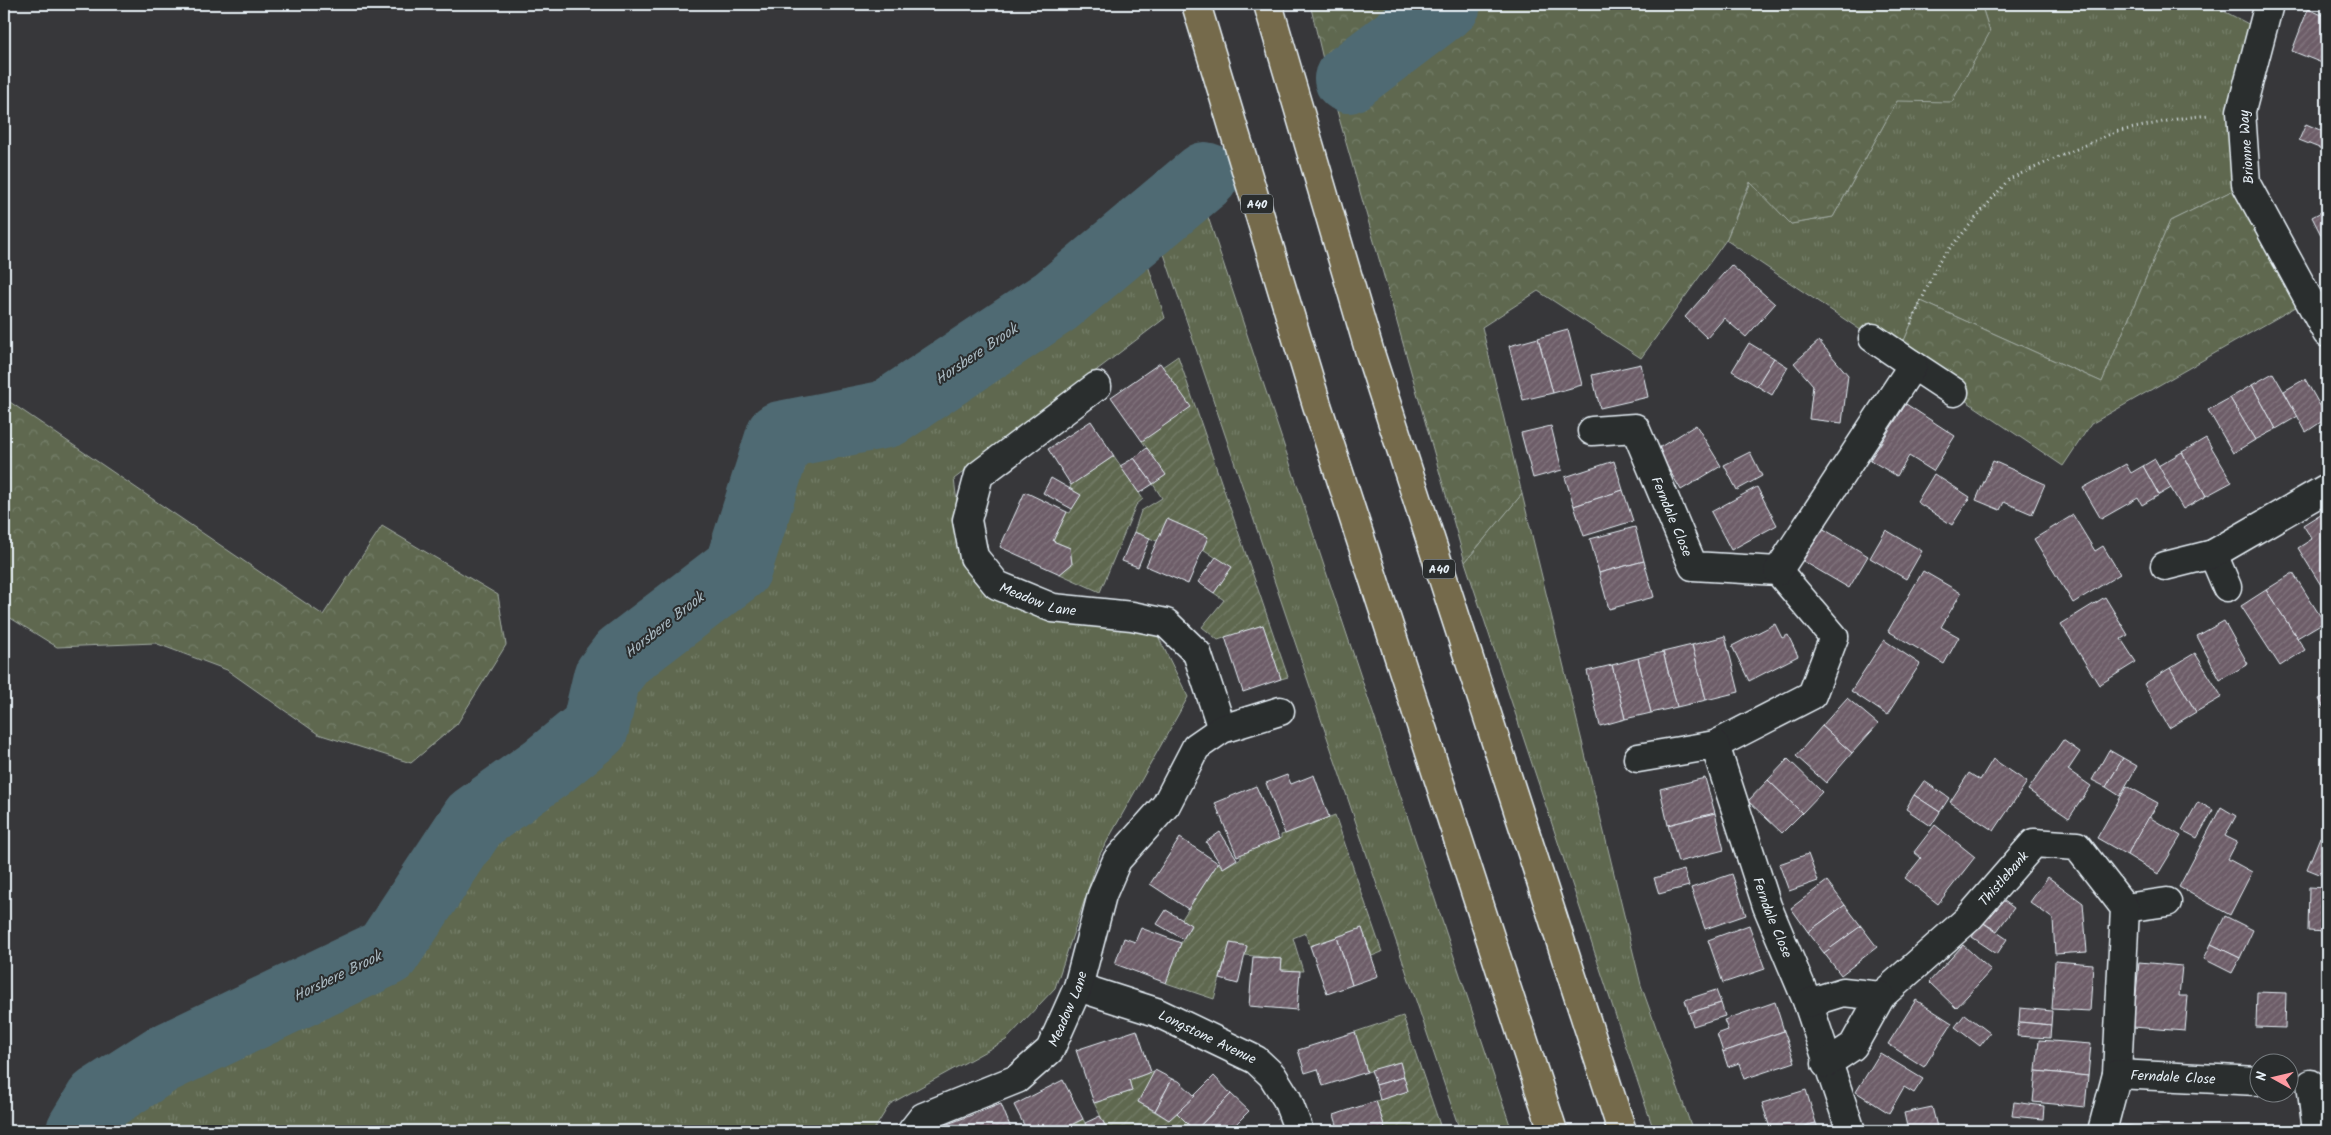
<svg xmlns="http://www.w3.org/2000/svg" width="2331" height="1135" font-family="Kalam,sans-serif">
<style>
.grass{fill:url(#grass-tufts);stroke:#a3aca4}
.forest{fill:url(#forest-crowns);stroke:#a3aca4}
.garden{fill:url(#garden-furrows);stroke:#a3aca4}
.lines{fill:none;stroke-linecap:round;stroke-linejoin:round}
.river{stroke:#4f6a73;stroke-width:68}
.building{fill:url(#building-hatch);stroke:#e8f1f8}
.minor-casing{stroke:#e8f1f8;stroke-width:31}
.highway-casing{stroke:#e8f1f8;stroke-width:31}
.path{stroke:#e8f1f8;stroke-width:3;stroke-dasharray:1 4;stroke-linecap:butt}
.minor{stroke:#2a2d2e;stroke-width:28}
.highway{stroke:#746b4b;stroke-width:28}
.labels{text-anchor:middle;stroke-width:4;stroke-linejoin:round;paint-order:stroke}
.shield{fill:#2a2d2e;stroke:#afb6bb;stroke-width:1}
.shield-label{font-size:12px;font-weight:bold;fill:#e8f1f8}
.street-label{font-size:14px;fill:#e8f1f8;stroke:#2a2d2e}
.water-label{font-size:15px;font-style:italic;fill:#abbbc3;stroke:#2a2d2e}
</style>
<defs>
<pattern id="grass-tufts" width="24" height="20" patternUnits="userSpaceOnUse" patternTransform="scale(1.25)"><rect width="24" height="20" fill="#5e684f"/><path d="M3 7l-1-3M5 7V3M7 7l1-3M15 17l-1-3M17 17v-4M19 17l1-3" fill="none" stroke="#757e69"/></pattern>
<pattern id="forest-crowns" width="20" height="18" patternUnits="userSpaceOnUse" patternTransform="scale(1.25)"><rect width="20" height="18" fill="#5e684f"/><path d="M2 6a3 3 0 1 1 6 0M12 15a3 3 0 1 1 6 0" fill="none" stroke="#757e69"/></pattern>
<pattern id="garden-furrows" width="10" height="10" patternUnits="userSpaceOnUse" patternTransform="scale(1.25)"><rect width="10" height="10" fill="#5e684f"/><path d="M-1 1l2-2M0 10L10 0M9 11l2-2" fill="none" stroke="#757e69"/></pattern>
<pattern id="building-hatch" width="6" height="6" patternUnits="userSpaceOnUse" patternTransform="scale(1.25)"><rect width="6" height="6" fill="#6d5d68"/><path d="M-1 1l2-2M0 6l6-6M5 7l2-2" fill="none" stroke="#82757e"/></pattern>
</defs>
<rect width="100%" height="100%" fill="#37373a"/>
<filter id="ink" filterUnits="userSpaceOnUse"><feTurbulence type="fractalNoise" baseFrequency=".02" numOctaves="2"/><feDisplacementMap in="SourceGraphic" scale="10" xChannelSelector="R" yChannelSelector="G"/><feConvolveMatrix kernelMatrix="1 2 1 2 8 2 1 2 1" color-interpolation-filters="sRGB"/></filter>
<g filter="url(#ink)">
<g class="grass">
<polygon points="1981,4 2210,4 2262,31 2246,184 2170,221 2102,382 1921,301 1898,355 1726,240 1751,182 1791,224 1833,217 1897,101 1990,32"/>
<polygon points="1206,211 1512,1131 1460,1131 1160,242"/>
<polygon points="1138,234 1165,318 954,479 966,571 1059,621 1156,632 1188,697 1100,854 1055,988 1006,1040 890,1104 873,1131 80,1131 99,1100 161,1060 387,952 475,819 595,728 607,677 623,656 738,568 780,435 887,414"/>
<polygon points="1522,494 1641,985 1693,1131 1654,1131 1465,562"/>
</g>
<g class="forest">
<polygon points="1310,4 1981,4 1990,32 1952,102 1897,101 1833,217 1791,224 1750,182 1726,240 1641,358 1538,291 1482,327 1522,494 1465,562 1326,72"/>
<polygon points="2246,184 2308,300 2091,424 2063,466 1898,355 1921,301 2102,382 2170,221"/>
<polygon points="4,398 323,615 382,526 498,595 506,645 457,724 411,763 318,734 227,670 155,643 57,647 4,614"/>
</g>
<g class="garden">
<polygon points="1178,356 1288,677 1281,679 1263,625 1218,640 1202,627 1224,600 1214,593 1231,568 1203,549 1208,537 1167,519 1157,541 1134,532 1141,511 1162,498 1153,484 1166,475 1142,441 1190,407 1162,367"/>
<polygon points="1114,456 1143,499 1136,505 1100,592 1060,574 1072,564 1070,548 1053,541 1067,512 1070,513 1080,495 1070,488 1071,485"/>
<polygon points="1335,815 1382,952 1372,956 1362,928 1310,946 1305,933 1293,938 1303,971 1281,970 1282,959 1245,955 1247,946 1230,943 1214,999 1166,983 1181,943 1191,926 1182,919 1218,863 1223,868 1241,858 1241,854 1281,838 1281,835 1285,834"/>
<polygon points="1403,1016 1442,1131 1386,1131 1376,1101 1408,1091 1400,1062 1367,1072 1355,1032"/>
<polygon points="1151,1072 1154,1073 1138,1102 1169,1120 1177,1113 1195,1131 1108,1131 1094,1103 1132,1091 1129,1080"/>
<polygon points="1083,1119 1089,1131 1059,1131"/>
</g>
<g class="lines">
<g class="river">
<polyline points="1348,79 1447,4"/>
<polyline points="80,1131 99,1100 161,1060 387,952 475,819 546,768 595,728 607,677 623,656 738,568 780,435 887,414 1056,301 1205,176"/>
</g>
</g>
<g class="building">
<polygon points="2308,9 2327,17 2327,65 2292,51"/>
<polygon points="2306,124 2327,133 2327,151 2299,140"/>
<polygon points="2327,209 2327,247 2312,217"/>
<polygon points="1731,265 1775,304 1746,337 1724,318 1707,338 1685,317"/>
<polygon points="1568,330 1582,385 1553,393 1538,338"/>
<polygon points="1538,338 1553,393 1523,400 1509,346"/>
<polygon points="1819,341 1848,375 1842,423 1809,419 1813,385 1794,363"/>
<polygon points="1749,343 1774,358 1757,386 1732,371"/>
<polygon points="1774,358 1788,367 1772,395 1757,386"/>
<polygon points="1160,363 1191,407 1142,441 1111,397"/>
<polygon points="1641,364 1648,397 1600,408 1592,375"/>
<polygon points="2273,373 2298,416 2276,429 2252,385"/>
<polygon points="2305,379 2327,418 2306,432 2284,391"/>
<polygon points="2252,385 2276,429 2255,440 2230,398"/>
<polygon points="2230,398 2255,440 2233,453 2208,410"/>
<polygon points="1906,404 1955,436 1933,471 1909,456 1897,476 1870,460"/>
<polygon points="1091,421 1114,456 1071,485 1048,449"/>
<polygon points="1696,425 1721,466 1681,490 1657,449"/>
<polygon points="1551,426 1562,470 1533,478 1521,433"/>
<polygon points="2206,438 2232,482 2206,496 2182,452"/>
<polygon points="1147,448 1166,475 1153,484 1134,458"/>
<polygon points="1750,452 1762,476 1737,490 1724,465"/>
<polygon points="2182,452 2206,496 2183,509 2158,466"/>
<polygon points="1134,458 1153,484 1139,493 1120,466"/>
<polygon points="2155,459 2171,488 2159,495 2143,466"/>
<polygon points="1614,461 1623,490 1574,506 1565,477"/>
<polygon points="1993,461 2045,484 2032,514 2004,502 2000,510 1976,500"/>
<polygon points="2126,464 2131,473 2143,466 2159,495 2142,505 2138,498 2101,519 2083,488"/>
<polygon points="1934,474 1970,497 1952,525 1917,502"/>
<polygon points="1051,478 1081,495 1072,509 1043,493"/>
<polygon points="1757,487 1777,525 1731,550 1711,512"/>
<polygon points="1623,490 1633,521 1584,536 1574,506"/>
<polygon points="1025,492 1067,512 1053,541 1070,548 1072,564 1060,574 1000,547"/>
<polygon points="2327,510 2327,595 2298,548 2312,539 2303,525"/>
<polygon points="2073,515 2095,551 2103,546 2120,574 2073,603 2034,539"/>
<polygon points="1167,519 1208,537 1188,584 1146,566"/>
<polygon points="1635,527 1644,561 1599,573 1590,539"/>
<polygon points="1822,528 1868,556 1849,588 1803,561"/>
<polygon points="1886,530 1922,551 1906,579 1870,558"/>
<polygon points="1134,532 1150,538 1138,567 1122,561"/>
<polygon points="1216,557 1232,567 1214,593 1198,582"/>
<polygon points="1644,561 1654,597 1609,609 1599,573"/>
<polygon points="1923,571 1961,593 1941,627 1959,637 1944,664 1888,631"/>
<polygon points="2293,573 2324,622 2297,638 2266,590"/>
<polygon points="2266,590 2305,650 2280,666 2241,606"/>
<polygon points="2105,597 2128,635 2121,639 2136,662 2099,685 2061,624"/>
<polygon points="2224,621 2248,664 2220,680 2197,636"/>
<polygon points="1775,624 1782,638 1788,635 1798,656 1749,681 1732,646"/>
<polygon points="1263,625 1281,679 1243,692 1225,637"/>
<polygon points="1725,636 1739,692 1706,700 1692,645"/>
<polygon points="1884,640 1920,664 1887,715 1851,691"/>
<polygon points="1692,645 1706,700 1677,707 1663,652"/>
<polygon points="1663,652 1677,707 1651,713 1638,658"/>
<polygon points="2195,653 2222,697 2196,712 2170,668"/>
<polygon points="1638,658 1651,713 1625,719 1612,665"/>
<polygon points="1612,665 1625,719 1600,726 1587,671"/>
<polygon points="2170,668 2196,712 2169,728 2144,684"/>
<polygon points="2327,695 2327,714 2319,699"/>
<polygon points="1847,698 1878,724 1852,753 1822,726"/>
<polygon points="1822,726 1852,753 1826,783 1796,756"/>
<polygon points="2063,740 2080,752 2068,770 2091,786 2069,818 2028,790"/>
<polygon points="2109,750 2123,758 2106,787 2092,780"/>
<polygon points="2123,758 2137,766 2120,796 2106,787"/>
<polygon points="1788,759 1822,792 1802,813 1768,780"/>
<polygon points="1993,759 2027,782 1994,831 1950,802 1969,773 1980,780"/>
<polygon points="1287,775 1291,784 1314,775 1329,817 1285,834 1266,783"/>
<polygon points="1705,778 1715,813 1668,825 1660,789"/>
<polygon points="1768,780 1802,813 1782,833 1748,801"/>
<polygon points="1924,781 1949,798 1940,812 1914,795"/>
<polygon points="1256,786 1279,839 1237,856 1215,803"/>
<polygon points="2127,786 2158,803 2127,855 2097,838"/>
<polygon points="1914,795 1940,812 1931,826 1906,809"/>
<polygon points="2198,802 2213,810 2197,838 2182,830"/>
<polygon points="2221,807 2236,816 2225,836 2237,842 2228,859 2252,872 2230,915 2179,887"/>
<polygon points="1715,813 1724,850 1678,862 1668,825"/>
<polygon points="2149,817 2181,836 2158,874 2127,855"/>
<polygon points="1935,825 1975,857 1938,904 1905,878 1921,858 1914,852"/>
<polygon points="1220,832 1237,859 1223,868 1206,842"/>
<polygon points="2320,837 2327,839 2327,877 2307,869"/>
<polygon points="1180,838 1218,863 1188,909 1150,884"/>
<polygon points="1808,854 1818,881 1789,891 1779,864"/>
<polygon points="1684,870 1689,886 1659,894 1654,878"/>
<polygon points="1732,874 1746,915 1705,929 1691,888"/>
<polygon points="2048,877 2083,903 2087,952 2055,954 2053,919 2030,902"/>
<polygon points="1827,881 1845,905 1808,932 1791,908"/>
<polygon points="2309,887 2327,888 2327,932 2308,931"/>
<polygon points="2000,898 2014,908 1997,931 1982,922"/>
<polygon points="1845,905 1861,926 1824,953 1808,932"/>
<polygon points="1166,910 1191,925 1183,939 1157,924"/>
<polygon points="2225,916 2253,930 2240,958 2211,944"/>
<polygon points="1982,922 2007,939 1997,954 1972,937"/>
<polygon points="1749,925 1765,969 1723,983 1708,940"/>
<polygon points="1861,926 1877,947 1841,975 1824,953"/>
<polygon points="1141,928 1181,943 1166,983 1115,964 1124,938 1135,942"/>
<polygon points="1362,928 1378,976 1352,985 1337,937"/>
<polygon points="1337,937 1352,985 1327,994 1310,946"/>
<polygon points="1230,943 1247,946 1238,984 1220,979"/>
<polygon points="2211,944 2240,958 2232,973 2204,959"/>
<polygon points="1963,945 1991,970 1956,1008 1929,982"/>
<polygon points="1253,957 1282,959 1281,970 1300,971 1297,1010 1249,1006"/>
<polygon points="2055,961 2093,964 2090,1011 2052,1009"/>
<polygon points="2139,962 2182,966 2179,996 2188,996 2185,1031 2133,1027"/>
<polygon points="1716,990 1721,1003 1689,1013 1685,1000"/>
<polygon points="2257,992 2286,993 2285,1028 2256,1027"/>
<polygon points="1916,1000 1952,1023 1924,1067 1888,1044"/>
<polygon points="1775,1002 1784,1031 1723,1052 1717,1034 1728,1030 1724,1020"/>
<polygon points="1721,1003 1725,1016 1693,1026 1689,1013"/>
<polygon points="2020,1008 2052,1011 2051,1025 2019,1022"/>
<polygon points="1965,1014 1990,1033 1980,1046 1955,1027"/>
<polygon points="2019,1022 2051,1025 2050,1038 2017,1036"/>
<polygon points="1137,1030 1151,1072 1129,1080 1132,1091 1094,1103 1076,1050"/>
<polygon points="1784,1031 1795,1062 1744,1079 1739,1063 1728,1067 1723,1052"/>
<polygon points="1355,1032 1367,1072 1323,1086 1318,1069 1305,1073 1298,1050"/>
<polygon points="2039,1040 2091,1044 2088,1076 2036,1071"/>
<polygon points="1880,1053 1923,1079 1914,1093 1904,1087 1889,1113 1856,1092"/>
<polygon points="1400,1062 1404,1077 1376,1085 1371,1070"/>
<polygon points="1155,1070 1172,1079 1155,1111 1138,1102"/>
<polygon points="2036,1071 2088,1076 2085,1107 2033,1102"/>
<polygon points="1214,1076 1231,1094 1195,1131 1177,1113"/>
<polygon points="1404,1077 1408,1091 1380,1100 1376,1085"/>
<polygon points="1172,1079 1179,1081 1195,1096 1169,1120 1155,1111"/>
<polygon points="1063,1080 1083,1119 1059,1131 1027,1131 1014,1105"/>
<polygon points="1806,1090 1816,1123 1787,1131 1771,1131 1762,1103"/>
<polygon points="1231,1094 1249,1111 1229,1131 1195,1131"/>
<polygon points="1376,1101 1386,1131 1339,1131 1334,1115"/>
<polygon points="2014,1102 2044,1106 2043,1119 2012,1116"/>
<polygon points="1001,1104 1012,1131 948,1131 945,1125"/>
<polygon points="1932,1107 1938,1131 1908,1131 1904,1113"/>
<polygon points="1100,1116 1108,1131 1089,1131 1085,1123"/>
<polygon points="1816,1123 1819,1131 1787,1131"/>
<polygon points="2121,1125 2176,1131 2120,1131"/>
</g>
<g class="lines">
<defs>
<g id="minor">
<polyline points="2269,4 2241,111 2246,184 2327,333"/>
<polyline points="1913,365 1954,392"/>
<path id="s1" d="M1097,386L979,475L967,520L974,557L997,585L1053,608L1132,616L1166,623L1197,653L1222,729"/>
<path id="s2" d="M1592,431L1635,428L1693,566L1778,571L1834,637L1812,695L1715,745"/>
<polyline points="2213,554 2227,587"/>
<polyline points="2165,566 2213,554 2327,488"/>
<polyline points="1778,571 1913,365 1873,338"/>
<path id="s3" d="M1638,758L1715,745L1767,906L1808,1003L1851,1131"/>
<polyline points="2125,908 2167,902"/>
<path id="s4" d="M1078,987L1156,1012L1256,1060L1272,1075L1287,1099L1299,1131"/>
<path id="s5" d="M1881,996L1968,919L2034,843L2077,846L2125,908L2117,1074"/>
<polyline points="1808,1003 1843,992 1881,996 1853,1046 1826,1064"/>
<polyline points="2311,1084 2316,1123"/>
<path id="s6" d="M912,1131L923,1117L1017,1079L1050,1050L1078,987L1102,895L1117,860L1166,805L1196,747L1222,729L1280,711"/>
<path id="s7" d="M2102,1131L2117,1074L2258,1081"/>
</g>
<g id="highway">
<polyline points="1196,4 1317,405 1553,1131"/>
<polyline points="1268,4 1370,353 1622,1131"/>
</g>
</defs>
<use href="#minor" class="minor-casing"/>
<use href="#highway" class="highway-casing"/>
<polyline class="path" points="1911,324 1939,261 2009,179 2115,132 2182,118 2209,115"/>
<use href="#minor" class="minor"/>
<use href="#highway" class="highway"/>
</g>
</g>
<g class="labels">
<g class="shield">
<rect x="1241" y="194.5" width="32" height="19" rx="4"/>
<rect x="1423" y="559.5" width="32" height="19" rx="4"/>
</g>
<g class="shield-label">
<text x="1257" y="208">A40</text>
<text x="1439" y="573">A40</text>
</g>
<g class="street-label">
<text transform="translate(2246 147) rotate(-94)" y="5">Brionne Way</text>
<text dy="5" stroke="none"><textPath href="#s2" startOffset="139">Ferndale Close</textPath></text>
<text dy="5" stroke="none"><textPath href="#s1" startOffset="312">Meadow Lane</textPath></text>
<text dy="5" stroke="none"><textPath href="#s5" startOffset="170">Thistlebank</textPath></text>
<text dy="5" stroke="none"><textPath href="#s3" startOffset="260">Ferndale Close</textPath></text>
<text dy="5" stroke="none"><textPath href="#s6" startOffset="208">Meadow Lane</textPath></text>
<text dy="5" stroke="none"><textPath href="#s4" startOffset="139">Longstone Avenue</textPath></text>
<text dy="5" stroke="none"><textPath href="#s7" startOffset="115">Ferndale Close</textPath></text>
</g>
<g class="water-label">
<text transform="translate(976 354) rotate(-34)" y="5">Horsbere Brook</text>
<text transform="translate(664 625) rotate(-38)" y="5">Horsbere Brook</text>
<text transform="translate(337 976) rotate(-26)" y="5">Horsbere Brook</text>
</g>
</g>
<rect width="2331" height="1135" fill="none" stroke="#2a2d2e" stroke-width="20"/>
<rect x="10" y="10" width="2311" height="1115" fill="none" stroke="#e8f1f8" stroke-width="2" filter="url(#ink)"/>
<g transform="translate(2274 1078) rotate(278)"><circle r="24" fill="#2a2d2e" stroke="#767b7f"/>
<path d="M0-4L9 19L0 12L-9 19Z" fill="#ff9aa2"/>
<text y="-8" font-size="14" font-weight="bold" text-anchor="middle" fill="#e8f1f8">N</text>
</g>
</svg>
